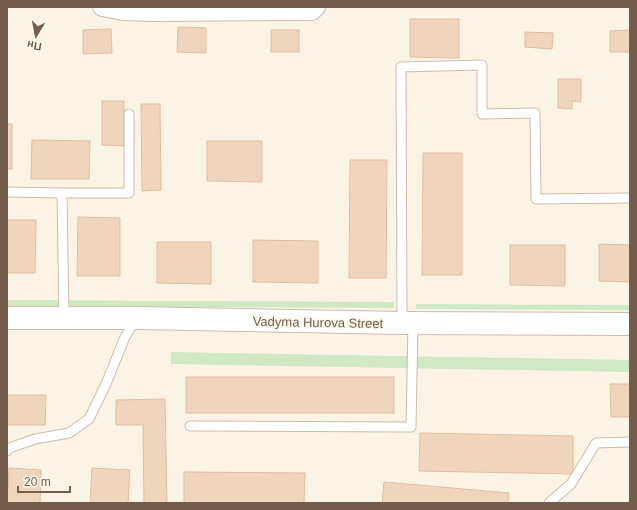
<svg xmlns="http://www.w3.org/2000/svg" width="637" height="510" font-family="Helvetica,sans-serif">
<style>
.green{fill:#d0e8c4}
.building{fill:#efd5be;stroke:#e1bd9f}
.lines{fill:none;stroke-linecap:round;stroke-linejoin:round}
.service-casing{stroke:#ccbcac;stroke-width:11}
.minor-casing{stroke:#ccbcac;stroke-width:20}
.tertiary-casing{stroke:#ccbcac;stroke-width:24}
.service{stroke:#fff;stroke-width:9}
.minor{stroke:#fff;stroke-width:18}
.tertiary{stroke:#fff;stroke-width:22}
.labels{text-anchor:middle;stroke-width:3.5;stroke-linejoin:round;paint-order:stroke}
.street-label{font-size:13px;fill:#735c4b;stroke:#fef8eb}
</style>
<rect width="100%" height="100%" fill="#fbf4e5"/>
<g class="green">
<polygon points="7,300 394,302 394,308 7,306"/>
<polygon points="416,304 630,305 630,310 416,309"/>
<polygon points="171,352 630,360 630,372 171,364"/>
</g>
<g class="building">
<polygon points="410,19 459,19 459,58 410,57"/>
<polygon points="178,27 206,28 206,53 177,52"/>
<polygon points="111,29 112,53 83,54 83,30"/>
<rect x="271" y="30" width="28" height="22"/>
<polygon points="630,30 630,52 610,52 610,31"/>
<polygon points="525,32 553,33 552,49 525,47"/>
<polygon points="558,79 581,79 581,102 572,101 572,109 558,108"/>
<polygon points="102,101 124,101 124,146 102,145"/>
<polygon points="141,104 160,104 161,190 142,191"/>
<rect x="7" y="124" width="5" height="45"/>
<polygon points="32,140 90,141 89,179 31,179"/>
<polygon points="207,141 262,141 262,182 207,181"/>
<polygon points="423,153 462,153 462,275 422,275"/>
<polygon points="350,160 387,160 386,278 349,278"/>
<polygon points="78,217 120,218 120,276 77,276"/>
<polygon points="7,220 36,220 35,273 7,273"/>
<polygon points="253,240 318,241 318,283 253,282"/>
<polygon points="157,242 211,242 211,284 157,283"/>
<polygon points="599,244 630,245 630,282 599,281"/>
<polygon points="510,245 565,245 565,286 510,285"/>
<rect x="186" y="377" width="208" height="36"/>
<polygon points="610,384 630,384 630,417 611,417"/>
<polygon points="7,395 46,395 45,425 7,425"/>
<polygon points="165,399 167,502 144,503 143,425 116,425 116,400"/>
<polygon points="420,433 573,436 573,474 419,471"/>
<polygon points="9,468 41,470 40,503 7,503"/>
<polygon points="92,468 130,470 128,503 90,503"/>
<polygon points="184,472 305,473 304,503 184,503"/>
<polygon points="384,482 509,493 508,503 382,503"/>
</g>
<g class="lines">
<defs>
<g id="service">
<polyline points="7,192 62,193 129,193 129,114"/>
<polyline points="62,193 64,318"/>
<polyline points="402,323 401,67 482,65 482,114 535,113 536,199 630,198"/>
<polyline points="190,426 411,427 413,323"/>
<polyline points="7,451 9,448 35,439 69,433 89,419 106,384 125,337 136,319"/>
<polyline points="549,503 571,484 596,443 630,442"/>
</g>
<polyline id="minor" points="102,7 123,11 153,12 312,11 316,7"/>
<polyline id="tertiary" points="7,318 138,318 402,323 630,324"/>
</defs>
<use href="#service" class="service-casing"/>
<use href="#minor" class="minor-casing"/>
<use href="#tertiary" class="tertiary-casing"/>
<use href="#service" class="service"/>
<use href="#minor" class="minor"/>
<use href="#tertiary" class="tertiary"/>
</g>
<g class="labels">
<g class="street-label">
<text transform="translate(318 322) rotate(1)" y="5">Vadyma Hurova Street</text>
</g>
</g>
<rect width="637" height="510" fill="none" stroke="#735c4b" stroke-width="16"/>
<g transform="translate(36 36) rotate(190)" stroke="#fef8eb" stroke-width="3" paint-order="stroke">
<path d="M0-3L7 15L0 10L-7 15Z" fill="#735c4b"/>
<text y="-6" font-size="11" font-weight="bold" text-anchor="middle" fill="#735c4b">Пн</text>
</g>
<path d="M18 486v6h52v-6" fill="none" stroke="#735c4b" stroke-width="2"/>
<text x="24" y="486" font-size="12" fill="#735c4b" stroke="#fef8eb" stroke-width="3" paint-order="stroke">20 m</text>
</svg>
